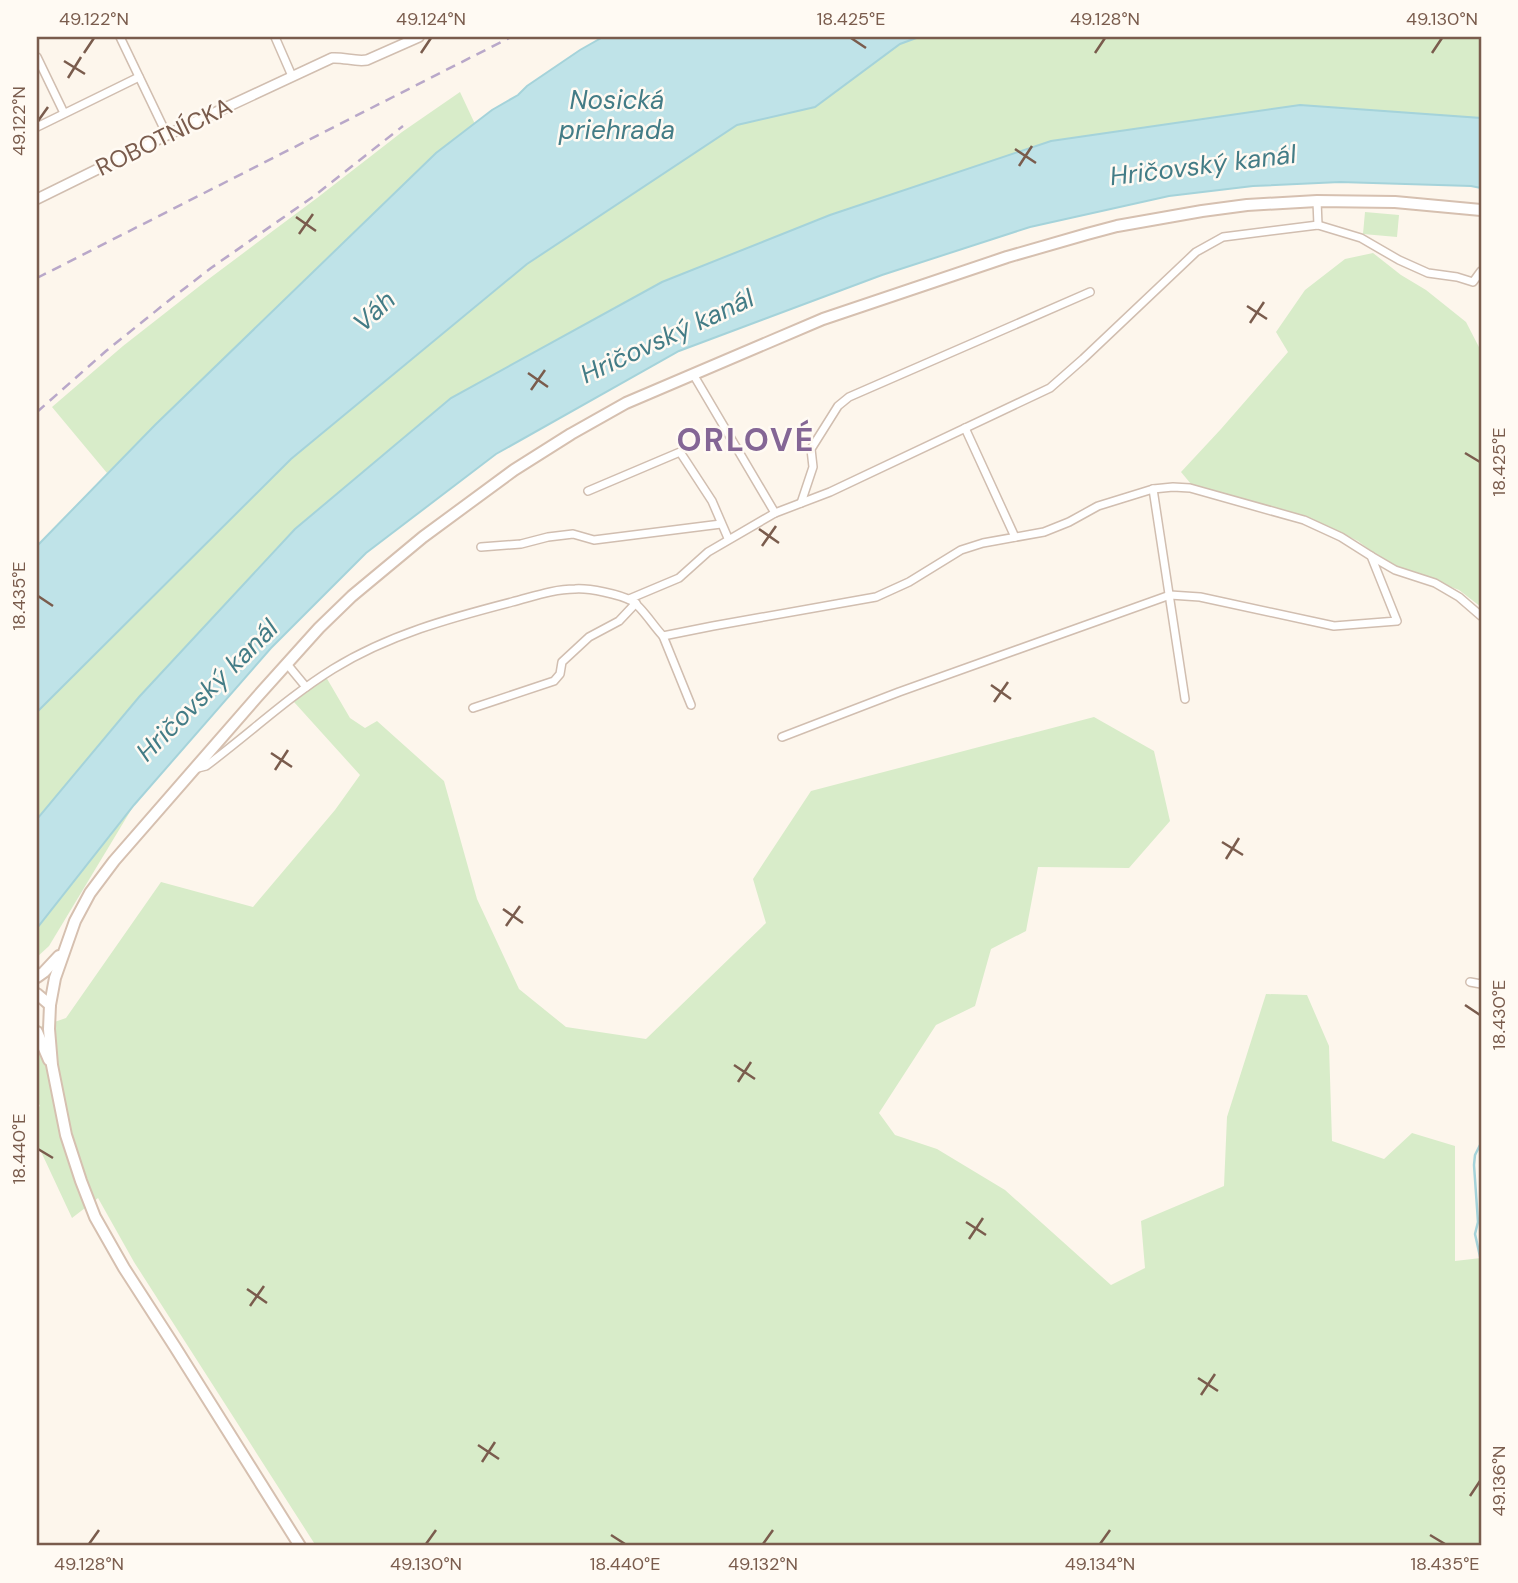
<svg xmlns="http://www.w3.org/2000/svg" width="1518" height="1583" font-family="'DM Sans',sans-serif">
<style>
.green{fill:#d8ecc9}
.water{fill:#bfe3e8;stroke:#a5d3da;stroke-width:2}
.lines{fill:none;stroke-linecap:round;stroke-linejoin:round}
.stream{stroke:#a5d3da;stroke-width:2.5}
.minor-casing{stroke:#d1beb0;stroke-width:10}
.tertiary-casing{stroke:#d1beb0;stroke-width:12}
.secondary-casing{stroke:#d6c0b0;stroke-width:14}
.minor{stroke:#fff;stroke-width:7}
.tertiary{stroke:#fff;stroke-width:9}
.secondary{stroke:#fff;stroke-width:10}
.rail{stroke:#b9a8c9;stroke-width:2.5;stroke-dasharray:10 7;stroke-linecap:butt}
.ticks{fill:none;stroke:#7a5c4d;stroke-width:2.5}
.labels{text-anchor:middle;stroke-width:5;stroke-linejoin:round;paint-order:stroke}
.street-label{font-size:24px;fill:#7a5c4d;stroke:#fffaf3}
.water-label{font-size:26px;font-style:italic;fill:#437c86;stroke:#fffaf3}
.district-label{font-size:32px;font-weight:bold;letter-spacing:2px;fill:#846695;stroke:#fffaf3}
.neatline{fill:none;stroke:#7a5c4d;stroke-width:2.5}
.ticks-label{font-size:18px;text-anchor:middle;fill:#7a5c4d}
</style>
<rect width="100%" height="100%" fill="#fdf6ec"/>
<g class="green">
<polygon points="919,37 1481,37 1481,118 1300,105 830,215 139,697 37,819 37,712 291,459 527,264 737,125 815,107 900,44"/>
<polygon points="460,92 475,124 436,153 155,425 107,473 52,407 123,346 206,281 317,198 402,132"/>
<polygon points="1365,212 1399,215 1397,237 1363,234"/>
<polygon points="1373,253 1401,275 1426,290 1466,322 1481,351 1481,607 1459,590 1395,566 1380,558 1358,541 1305,516 1191,484 1181,472 1221,429 1288,352 1276,332 1305,290 1345,259"/>
<polygon points="326,677 350,718 365,728 377,721 444,781 477,899 519,989 566,1027 646,1039 766,923 753,879 811,791 1094,717 1154,751 1170,821 1129,868 1038,867 1026,931 991,949 975,1006 936,1025 879,1113 895,1135 937,1149 1005,1190 1111,1285 1145,1268 1141,1221 1224,1186 1227,1117 1266,994 1307,995 1329,1046 1332,1141 1384,1159 1412,1133 1455,1146 1455,1261 1481,1258 1481,1546 316,1546 134,1262 98,1198 72,1218 37,1143 37,1108 40,1106 37,1100 37,1028 66,1018 161,882 253,907 335,810 360,775 294,702"/>
<polygon points="134,805 49,946 37,957 37,928"/>
</g>
<g class="water">
<polygon points="603,37 919,37 900,44 815,107 737,125 527,264 291,459 37,712 37,546 155,425 436,153 492,110 518,95 527,86 580,50"/>
<polygon points="1300,105 1481,118 1481,188 1471,186 1340,182 1253,186 1169,196 1030,227 882,275 679,351 496,454 366,553 271,648 134,805 37,928 37,819 139,697 295,529 451,398 662,282 830,215 1051,141"/>
</g>
<g class="lines">
<polyline class="stream" points="1481,1143 1475,1155 1474,1165 1478,1222 1475,1234 1481,1261"/>
<defs>
<g id="minor">
<polyline points="120,37 167,135"/>
<polyline points="275,37 292,76"/>
<polyline points="37,57 64,113"/>
<polyline points="37,127 139,77"/>
<polyline points="1317,201 1318,225"/>
<polyline points="693,374 775,513"/>
<polyline points="965,428 1015,537"/>
<polyline points="1153,489 1185,699"/>
<polyline points="588,491 680,452 712,501 728,538"/>
<polyline points="801,503 813,467 811,449 838,406 849,397 1090,292"/>
<polyline points="481,547 521,544 548,537 573,534 594,540 721,524"/>
<polyline points="1371,556 1395,570 1435,583 1459,597 1481,616"/>
<polyline points="629,599 679,578 708,552 775,513 830,492 1050,388 1083,359 1196,252 1223,237 1318,225 1361,238 1399,260 1428,273 1457,277 1473,282 1481,271"/>
<polyline points="663,636 691,705"/>
<polyline points="287,664 306,687"/>
<polyline points="473,708 554,681 560,674 562,662 589,637 619,621 636,603"/>
<path d="M194,769L206,766C249,734 288,697 333,669C388,635 450,618 512,602C532,597 553,589 575,589C589,588 619,594 632,601C642,607 654,627 663,636L713,626L876,597L909,582L961,550L983,543L1044,532L1069,522L1098,506L1153,489L1173,487L1190,488L1304,520L1341,537L1371,556L1397,621L1334,626L1200,597L1170,595L899,692L782,737"/>
<polyline points="1470,982 1481,984"/>
</g>
<path id="tertiary" d="M37,199L167,135L332,58C344,57 355,62 367,60L419,37"/>
<g id="secondary">
<polyline points="37,977 44,972 59,956"/>
<polyline points="37,994 50,1005"/>
<polyline points="37,1032 49,1060"/>
<polyline points="300,1546 175,1347 124,1268 95,1217 81,1181 66,1135 52,1065 49,1029 50,1005 55,978 75,921 90,893 114,861 257,697 319,628 352,596 423,537 514,470 571,434 626,403 823,319 1007,257 1087,234 1117,226 1202,211 1247,205 1317,201 1395,202 1481,210"/>
</g>
</defs>
<use href="#minor" class="minor-casing"/>
<use href="#tertiary" class="tertiary-casing"/>
<use href="#secondary" class="secondary-casing"/>
<use href="#minor" class="minor"/>
<use href="#tertiary" class="tertiary"/>
<use href="#secondary" class="secondary"/>
<g class="rail">
<polyline points="37,278 511,37"/>
<polyline points="37,412 106,351 167,302 211,268 314,196 403,126"/>
</g>
</g>
<path class="ticks" d="M851,38L866,48M84,53L94,38M421,53L431,38M1095,53L1105,38M1432,53L1442,38M64,61L85,74M68,78L81,57M38,121L48,107M1015,149L1036,163M1019,166L1032,146M296,217L316,231M299,234L313,214M1247,306L1267,319M1250,323L1264,302M528,373L548,387M531,390L545,370M1465,453L1480,462M759,529L779,543M762,546L776,526M38,596L53,606M991,685L1011,699M994,702L1008,682M271,753L292,767M275,770L288,750M1222,842L1243,855M1226,859L1239,838M503,909L523,923M506,926L520,906M1465,1005L1480,1015M734,1065L755,1079M738,1082L751,1062M38,1149L53,1158M966,1222L986,1235M969,1239L983,1218M247,1289L267,1303M250,1306L264,1286M1198,1378L1218,1391M1201,1395L1215,1374M478,1445L499,1459M482,1462L495,1442M1470,1496L1480,1481M611,1535L625,1544M1430,1535L1445,1544M89,1544L99,1530M426,1544L436,1530M763,1544L773,1530M1100,1544L1110,1530"/>
<g class="labels">
<g class="street-label">
<text transform="translate(164 137) rotate(-26)" y="8">ROBOTNÍCKA</text>
</g>
<g class="water-label">
<text x="617" y="109">Nosická<tspan x="617" dy="30">priehrada</tspan></text>
<text transform="translate(1203 165) rotate(-7)" y="9">Hričovský kanál</text>
<text transform="translate(374 311) rotate(-43)" y="9">Váh</text>
<text transform="translate(667 336) rotate(-25)" y="9">Hričovský kanál</text>
<text transform="translate(207 690) rotate(-45)" y="9">Hričovský kanál</text>
</g>
<g class="district-label">
<text x="746" y="451">ORLOVÉ</text>
</g>
</g>
<rect width="1518" height="1583" fill="none" stroke="#fffaf3" stroke-width="77"/>
<rect x="38" y="38" width="1442" height="1506" class="neatline"/>
<g class="ticks-label">
<text x="94" y="25">49.122°N</text>
<text x="431" y="25">49.124°N</text>
<text x="851" y="25">18.425°E</text>
<text x="1105" y="25">49.128°N</text>
<text x="1442" y="25">49.130°N</text>
<text transform="translate(19 121) rotate(-90)" y="6">49.122°N</text>
<text transform="translate(1499 462) rotate(-90)" y="6">18.425°E</text>
<text transform="translate(19 596) rotate(-90)" y="6">18.435°E</text>
<text transform="translate(1499 1015) rotate(-90)" y="6">18.430°E</text>
<text transform="translate(19 1149) rotate(-90)" y="6">18.440°E</text>
<text transform="translate(1499 1481) rotate(-90)" y="6">49.136°N</text>
<text x="89" y="1570">49.128°N</text>
<text x="426" y="1570">49.130°N</text>
<text x="625" y="1570">18.440°E</text>
<text x="763" y="1570">49.132°N</text>
<text x="1100" y="1570">49.134°N</text>
<text x="1445" y="1570">18.435°E</text>
</g>
</svg>
